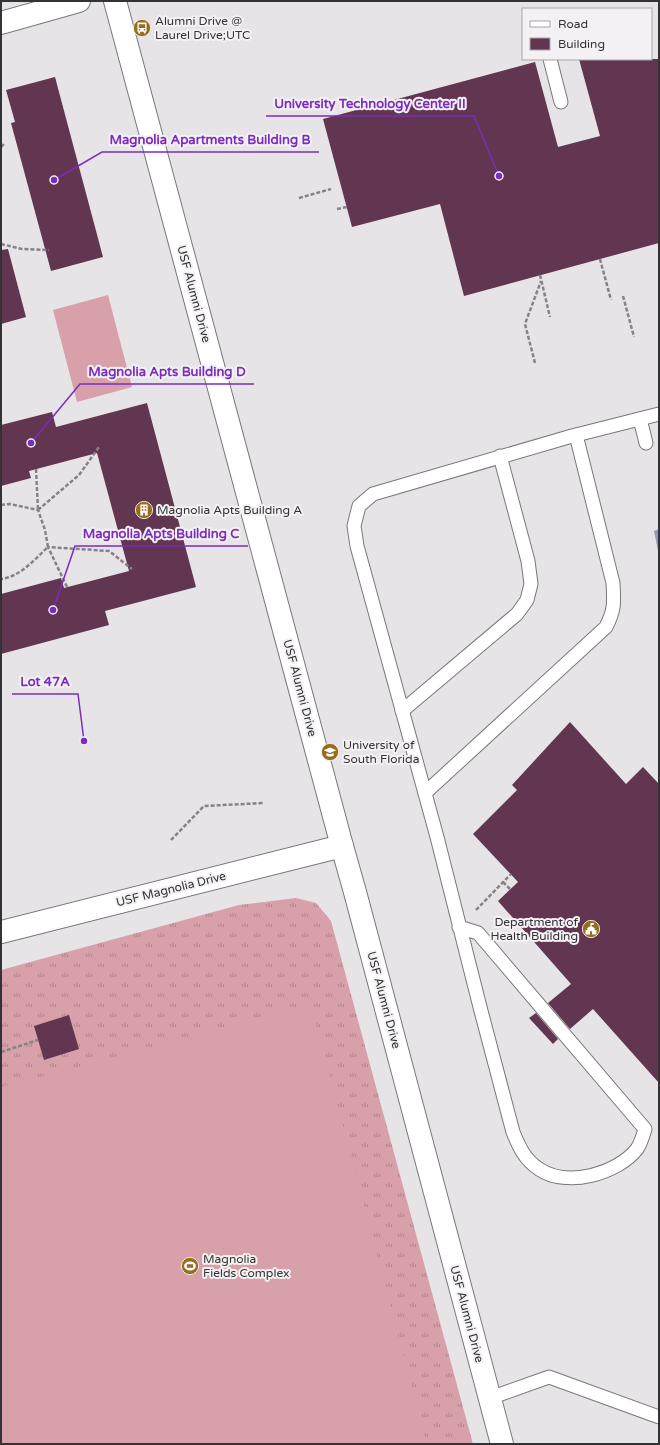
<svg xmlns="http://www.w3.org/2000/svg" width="660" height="1445" font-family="'Varela Round',sans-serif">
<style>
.grass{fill:url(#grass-tufts)}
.garden{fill:#d8a0a9}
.water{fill:#8e99c9}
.building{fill:#623650}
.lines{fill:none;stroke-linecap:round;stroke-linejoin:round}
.lane-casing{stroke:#7a777a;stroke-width:15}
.street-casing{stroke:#7a777a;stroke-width:24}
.secondary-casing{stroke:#7a777a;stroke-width:24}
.path{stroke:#858385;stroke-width:2.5;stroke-dasharray:4 2;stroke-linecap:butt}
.lane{stroke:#fff;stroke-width:13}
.street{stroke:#fff;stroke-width:22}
.secondary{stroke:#fff;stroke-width:22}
.labels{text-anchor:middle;stroke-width:4;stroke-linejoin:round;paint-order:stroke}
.poi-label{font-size:12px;fill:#333234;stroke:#f4f1f4;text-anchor:start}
.street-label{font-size:12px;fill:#333234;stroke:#f4f1f4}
.leader{fill:none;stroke:#7b2cbf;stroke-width:1.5}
.callout-dot{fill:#7b2cbf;stroke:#f4f1f4;stroke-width:1.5}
.callout-label{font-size:13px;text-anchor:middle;font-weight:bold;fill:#7b2cbf;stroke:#f4f1f4;stroke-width:4;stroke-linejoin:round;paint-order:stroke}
</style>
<defs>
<pattern id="grass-tufts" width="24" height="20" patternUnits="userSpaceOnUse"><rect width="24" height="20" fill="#d8a0a9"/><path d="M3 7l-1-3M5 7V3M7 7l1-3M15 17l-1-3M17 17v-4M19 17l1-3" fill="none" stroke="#b0838a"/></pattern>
</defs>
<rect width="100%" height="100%" fill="#e7e4e7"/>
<polygon class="grass" points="296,898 316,903 331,921 473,1444 1,1444 1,970 239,905"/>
<g class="garden">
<polygon points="108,295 132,387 77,402 53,310"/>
<polygon points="311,1005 427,1444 1,1444 1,1087"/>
</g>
<polygon class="water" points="659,529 659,556 654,531"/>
<g class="building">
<polygon points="579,59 659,59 659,243 464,296 440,204 352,227 323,119 535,62 558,147 600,136"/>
<polygon points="55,77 103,257 51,271 11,123 15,122 6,90"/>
<polygon points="8,249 26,317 1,324 1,250"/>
<polygon points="147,403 196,587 105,611 109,625 1,654 1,594 61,578 64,588 129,571 97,453 29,471 31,478 1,486 1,425 52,412 56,427"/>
<polygon points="570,722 626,784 643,767 659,784 659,1083 593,1009 570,1029 548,1003 571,984 498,901 518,882 473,834 517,790 512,785"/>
<polygon points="536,1013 558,1039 553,1044 529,1018"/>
<polygon points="69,1015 79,1049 44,1060 34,1026"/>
</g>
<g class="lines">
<defs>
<g id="lane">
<polyline points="550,59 561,102"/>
<polyline points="640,419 646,443"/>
<polyline points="402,711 517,614 527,600 531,584 528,561 500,456"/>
<path d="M425,793L606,627C615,609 614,603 613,583L576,435"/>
<path d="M459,927L478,933L645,1129C643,1136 641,1143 637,1149C617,1174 567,1188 539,1169C525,1160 519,1147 513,1132L481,1011L437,837L357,546L354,526L359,506L373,494L572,436L659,414"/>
<polyline points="490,1398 549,1377 659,1417"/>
</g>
<polyline id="street" points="1,23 79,1"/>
<g id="secondary">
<polyline points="115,1 342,846 355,892 502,1444"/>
<polyline points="1,932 342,846"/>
</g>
</defs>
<use href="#lane" class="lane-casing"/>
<use href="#street" class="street-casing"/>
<use href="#secondary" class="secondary-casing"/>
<g class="path">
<polyline points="1,147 4,144"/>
<polyline points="299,198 331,189"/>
<polyline points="337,209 347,207"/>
<polyline points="1,244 22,249 49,250"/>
<polyline points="600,259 611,300"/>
<polyline points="540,275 550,317"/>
<polyline points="623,296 634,337"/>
<polyline points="535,363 525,324 541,281"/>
<polyline points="36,469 38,510"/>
<path d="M1,505L10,504L38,510L45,530L48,547C35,559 20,577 1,579"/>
<polyline points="38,510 79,475 99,447"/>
<polyline points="67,587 48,547 109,551 132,569"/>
<polyline points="171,840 204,806 264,803"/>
<polyline points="503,882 510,889"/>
<polyline points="476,910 511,874"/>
<polyline points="1,1052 38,1040"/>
</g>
<use href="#lane" class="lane"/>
<use href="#street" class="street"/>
<use href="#secondary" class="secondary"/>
</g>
<defs>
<symbol id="bus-disc" viewBox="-11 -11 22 22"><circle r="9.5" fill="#976c1a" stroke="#f4f1f4"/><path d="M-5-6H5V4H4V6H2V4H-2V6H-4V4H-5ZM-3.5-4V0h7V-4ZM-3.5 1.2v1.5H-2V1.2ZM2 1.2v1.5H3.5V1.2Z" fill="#fff"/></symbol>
<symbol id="building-disc" viewBox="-11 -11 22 22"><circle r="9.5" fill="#976c1a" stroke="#f4f1f4"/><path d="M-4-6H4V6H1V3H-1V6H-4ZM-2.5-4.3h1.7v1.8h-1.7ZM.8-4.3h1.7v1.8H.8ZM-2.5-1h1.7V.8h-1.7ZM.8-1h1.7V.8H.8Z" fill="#fff"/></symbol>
<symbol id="university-disc" viewBox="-11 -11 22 22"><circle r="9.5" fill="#976c1a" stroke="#f4f1f4"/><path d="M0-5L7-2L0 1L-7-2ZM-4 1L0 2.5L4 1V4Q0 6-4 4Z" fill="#fff"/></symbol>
<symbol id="civic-disc" viewBox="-11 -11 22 22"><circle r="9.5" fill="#976c1a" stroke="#f4f1f4"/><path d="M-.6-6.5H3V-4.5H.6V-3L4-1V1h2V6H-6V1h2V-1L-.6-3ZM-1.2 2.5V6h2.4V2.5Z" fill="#fff"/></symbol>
<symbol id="stadium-disc" viewBox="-11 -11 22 22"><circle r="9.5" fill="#976c1a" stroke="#f4f1f4"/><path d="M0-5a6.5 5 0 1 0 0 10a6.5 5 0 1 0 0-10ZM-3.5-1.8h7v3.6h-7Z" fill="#fff"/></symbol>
</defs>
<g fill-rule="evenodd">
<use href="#bus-disc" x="132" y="18" width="20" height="20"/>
<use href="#building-disc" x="134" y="500" width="20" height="20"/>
<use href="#university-disc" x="320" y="742" width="20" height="20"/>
<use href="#civic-disc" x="581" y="919" width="20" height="20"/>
<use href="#stadium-disc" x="180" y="1256" width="20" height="20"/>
</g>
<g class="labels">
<g class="poi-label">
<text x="155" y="25">Alumni Drive @<tspan x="155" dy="14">Laurel Drive;UTC</tspan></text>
<text x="157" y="514">Magnolia Apts Building A</text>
<text x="343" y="749">University of<tspan x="343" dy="14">South Florida</tspan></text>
<text x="578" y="926" text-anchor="end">Department of<tspan x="578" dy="14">Health Building</tspan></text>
<text x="203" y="1263">Magnolia<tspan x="203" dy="14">Fields Complex</tspan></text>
</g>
<g class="street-label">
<text transform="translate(194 294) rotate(75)" y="4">USF Alumni Drive</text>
<text transform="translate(300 688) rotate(75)" y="4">USF Alumni Drive</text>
<text transform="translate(171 889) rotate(-14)" y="4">USF Magnolia Drive</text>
<text transform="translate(384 1000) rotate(75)" y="4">USF Alumni Drive</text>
<text transform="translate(467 1314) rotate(75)" y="4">USF Alumni Drive</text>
</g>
</g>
<path class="leader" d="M499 176L474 116H266M54 180L102 152H319M31 443L80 384H254M53 610L75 546H248M84 741L78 694H12"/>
<g class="callout-dot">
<circle cx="499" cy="176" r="4"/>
<circle cx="54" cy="180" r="4"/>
<circle cx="31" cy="443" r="4"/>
<circle cx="53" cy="610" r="4"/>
<circle cx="84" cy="741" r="4"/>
</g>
<g class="callout-label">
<text x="370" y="108">University Technology Center II</text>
<text x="210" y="144">Magnolia Apartments Building B</text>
<text x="167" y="376">Magnolia Apts Building D</text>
<text x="161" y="538">Magnolia Apts Building C</text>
<text x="45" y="686">Lot 47A</text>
</g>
<rect width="660" height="1445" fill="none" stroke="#333234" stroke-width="4"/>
<rect x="522" y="8" width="130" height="52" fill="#f4f1f4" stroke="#a7a5a7"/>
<rect x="530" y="21" width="20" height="6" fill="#ffffff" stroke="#a7a5a7"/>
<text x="558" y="28" font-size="12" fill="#333234">Road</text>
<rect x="530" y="38" width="20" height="12" fill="#623650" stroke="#a7a5a7"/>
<text x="558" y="48" font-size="12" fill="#333234">Building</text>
</svg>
